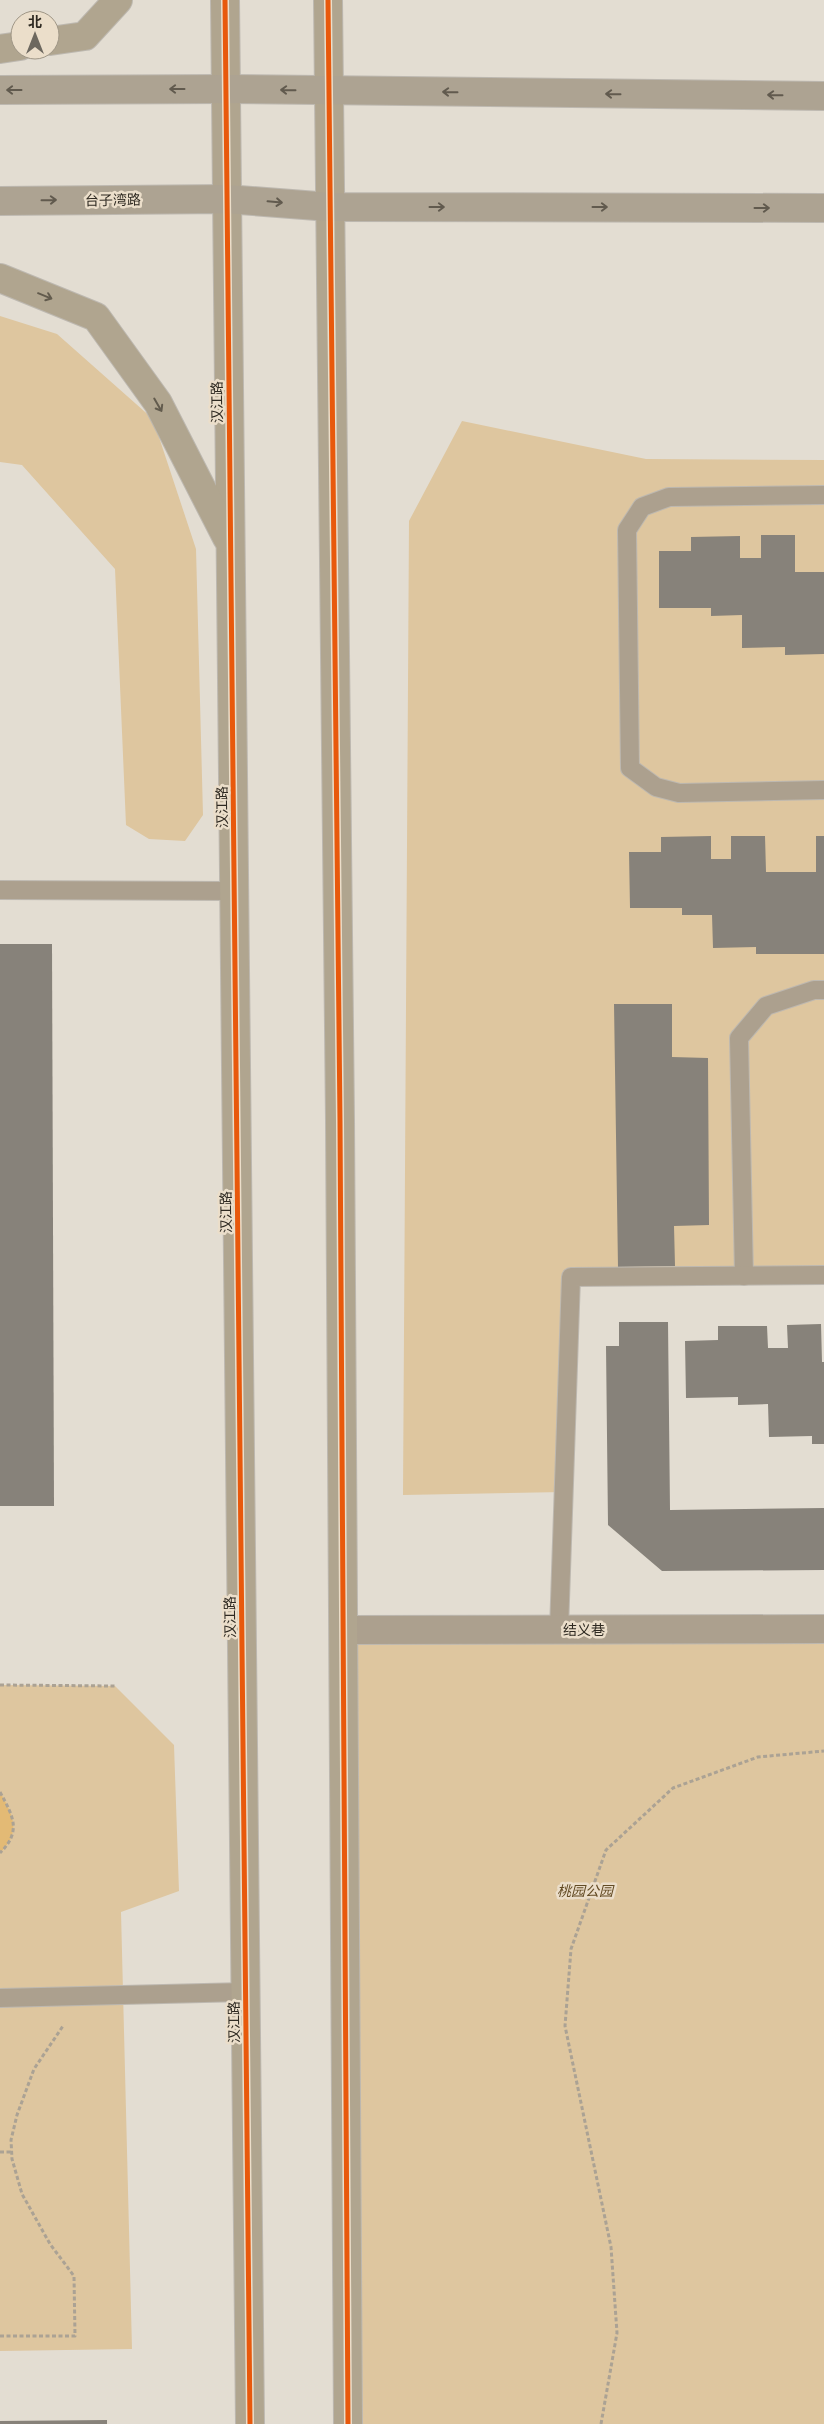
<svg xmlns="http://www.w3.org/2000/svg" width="824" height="2424" font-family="'PT Serif','Noto Sans SC',serif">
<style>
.green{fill:#dec69f}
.water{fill:#e3ba75}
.building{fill:#87827a}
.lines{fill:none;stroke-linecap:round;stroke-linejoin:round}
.lane-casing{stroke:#bdb8b0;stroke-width:20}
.street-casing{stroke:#bdb8b0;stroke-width:30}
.secondary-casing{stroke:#bdb8b0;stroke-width:30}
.primary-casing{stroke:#bdb8b0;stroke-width:30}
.path{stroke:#aba294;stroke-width:3;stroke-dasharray:4 2.5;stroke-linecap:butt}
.lane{stroke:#aca08e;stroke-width:18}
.street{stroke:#aca08e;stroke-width:28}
.secondary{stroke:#b0a58f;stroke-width:28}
.primary{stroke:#ada392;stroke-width:28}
.cycleway-casing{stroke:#ebdeca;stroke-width:8}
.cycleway{stroke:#e8590c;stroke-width:5}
.oneway{stroke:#615a4e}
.oneway2{stroke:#625b4d}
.labels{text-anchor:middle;stroke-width:5;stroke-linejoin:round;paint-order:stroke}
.street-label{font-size:14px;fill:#2e2921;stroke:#ebdeca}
.park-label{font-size:14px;font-style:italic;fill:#634b24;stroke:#ebdeca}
</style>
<rect width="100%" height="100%" fill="#e3ddd2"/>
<g class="green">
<polygon points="0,316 57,334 153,419 196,549 203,815 185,841 149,839 126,825 115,569 22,465 0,462"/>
<polygon points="462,421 646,459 824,460 824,1275 571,1277 564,1492 403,1495 409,521"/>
<polygon points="824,1629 824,2424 348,2424 344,1630"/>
<polygon points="0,1685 115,1686 174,1745 179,1891 121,1912 132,2349 0,2351"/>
</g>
<path class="water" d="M0,1792C13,1816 22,1831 0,1853Z"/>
<g class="building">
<polygon points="761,535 795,535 795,572 824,572 824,654 785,655 785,647 742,648 742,615 711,616 711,608 659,608 659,551 691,551 691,537 740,536 740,558 761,558"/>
<polygon points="711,836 711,859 731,859 731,836 765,836 766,872 816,872 816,836 824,836 824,954 756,954 756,947 713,948 712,915 682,915 682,908 630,908 629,852 661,852 661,837"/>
<polygon points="0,944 52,944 54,1506 0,1506"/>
<polygon points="614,1004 672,1004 672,1057 708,1058 709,1225 674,1226 675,1266 618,1267"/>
<polygon points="619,1322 668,1322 670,1510 824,1508 824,1570 662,1571 608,1525 606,1346 619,1346"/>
<polygon points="821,1324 822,1362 824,1362 824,1444 812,1444 812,1436 769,1437 768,1404 738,1405 738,1397 686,1398 685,1341 718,1340 718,1326 767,1326 768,1348 788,1348 787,1325"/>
<polygon points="107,2420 107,2424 0,2424 0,2421"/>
</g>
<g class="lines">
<defs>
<g id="lane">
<polyline points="824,495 669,497 642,507 627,530 630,768 656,787 679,793 824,790"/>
<polyline points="0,890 234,891"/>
<polyline points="744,1276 739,1038 766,1006 814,990 824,990"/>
<polyline points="559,1630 571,1277 824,1275"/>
<polyline points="0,1998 245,1992"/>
</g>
<polyline id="street" points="344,1630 824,1629"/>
<g id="secondary">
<polyline points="225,0 250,2424"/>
<polyline points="328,0 340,1121 348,2424"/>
<polyline points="50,41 85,36 118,0"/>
<polyline points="0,49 20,46"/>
<polyline points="0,278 96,317 158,403 227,538"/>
</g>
<g id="primary">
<polyline points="0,90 226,89 824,96"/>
<polyline points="0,201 226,199 330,207 824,208"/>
</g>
</defs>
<use href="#lane" class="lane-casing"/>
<use href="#street" class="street-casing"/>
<use href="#secondary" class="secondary-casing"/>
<use href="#primary" class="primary-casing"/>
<g class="path">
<polyline points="0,1685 115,1686"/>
<path d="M0,1792C13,1816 22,1831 0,1853"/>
<polyline points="0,2152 12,2152"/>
<polyline points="0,2336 75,2336 74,2276 50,2244 22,2194 12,2159 11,2140 17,2115 34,2069 63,2026"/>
<polyline points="601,2424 617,2333 611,2247 565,2026 571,1949 606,1850 673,1788 758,1757 824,1751"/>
</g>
<use href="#lane" class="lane"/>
<use href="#street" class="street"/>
<use href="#secondary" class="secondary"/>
<use href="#primary" class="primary"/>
<defs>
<g id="cycleway">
<polyline points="225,0 250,2424"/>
<polyline points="328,0 340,1121 348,2424"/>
</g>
</defs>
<use href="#cycleway" class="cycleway-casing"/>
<use href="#cycleway" class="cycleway"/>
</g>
<defs><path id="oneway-shaft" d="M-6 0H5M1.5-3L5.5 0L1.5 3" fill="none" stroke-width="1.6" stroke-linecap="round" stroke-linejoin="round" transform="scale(1.25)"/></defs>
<g class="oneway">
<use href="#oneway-shaft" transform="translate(177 89) rotate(180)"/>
<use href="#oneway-shaft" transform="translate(14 90) rotate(180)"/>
<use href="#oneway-shaft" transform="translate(288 90) rotate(-179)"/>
<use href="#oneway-shaft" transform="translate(450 92) rotate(-179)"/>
<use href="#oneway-shaft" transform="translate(613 94) rotate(-179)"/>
<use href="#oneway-shaft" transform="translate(775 95) rotate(-179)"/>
<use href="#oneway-shaft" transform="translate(49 200) rotate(-1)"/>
<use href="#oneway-shaft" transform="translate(275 202) rotate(5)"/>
<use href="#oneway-shaft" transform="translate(437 207)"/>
<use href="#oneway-shaft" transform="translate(600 207)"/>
<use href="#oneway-shaft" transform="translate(762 208)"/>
</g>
<g class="oneway2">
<use href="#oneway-shaft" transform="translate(45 296) rotate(22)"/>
<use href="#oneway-shaft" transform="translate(158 405) rotate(60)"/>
</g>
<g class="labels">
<g class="street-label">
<text transform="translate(113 200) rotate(-1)" y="5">台子湾路</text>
<text transform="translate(217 402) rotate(-91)" y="5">汉江路</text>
<text transform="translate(222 807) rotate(-91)" y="5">汉江路</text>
<text transform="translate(226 1212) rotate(-91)" y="5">汉江路</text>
<text transform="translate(230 1617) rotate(-91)" y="5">汉江路</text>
<text x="584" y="1635">结义巷</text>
<text transform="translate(234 2022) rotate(-91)" y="5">汉江路</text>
</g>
<g class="park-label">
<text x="585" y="1896">桃园公园</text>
</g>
</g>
<g transform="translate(35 35)"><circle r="24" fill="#ebdeca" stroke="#9f9686"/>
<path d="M0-4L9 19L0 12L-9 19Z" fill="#6d685f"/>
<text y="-8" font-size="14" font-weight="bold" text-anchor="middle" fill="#2e2921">北</text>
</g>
</svg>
